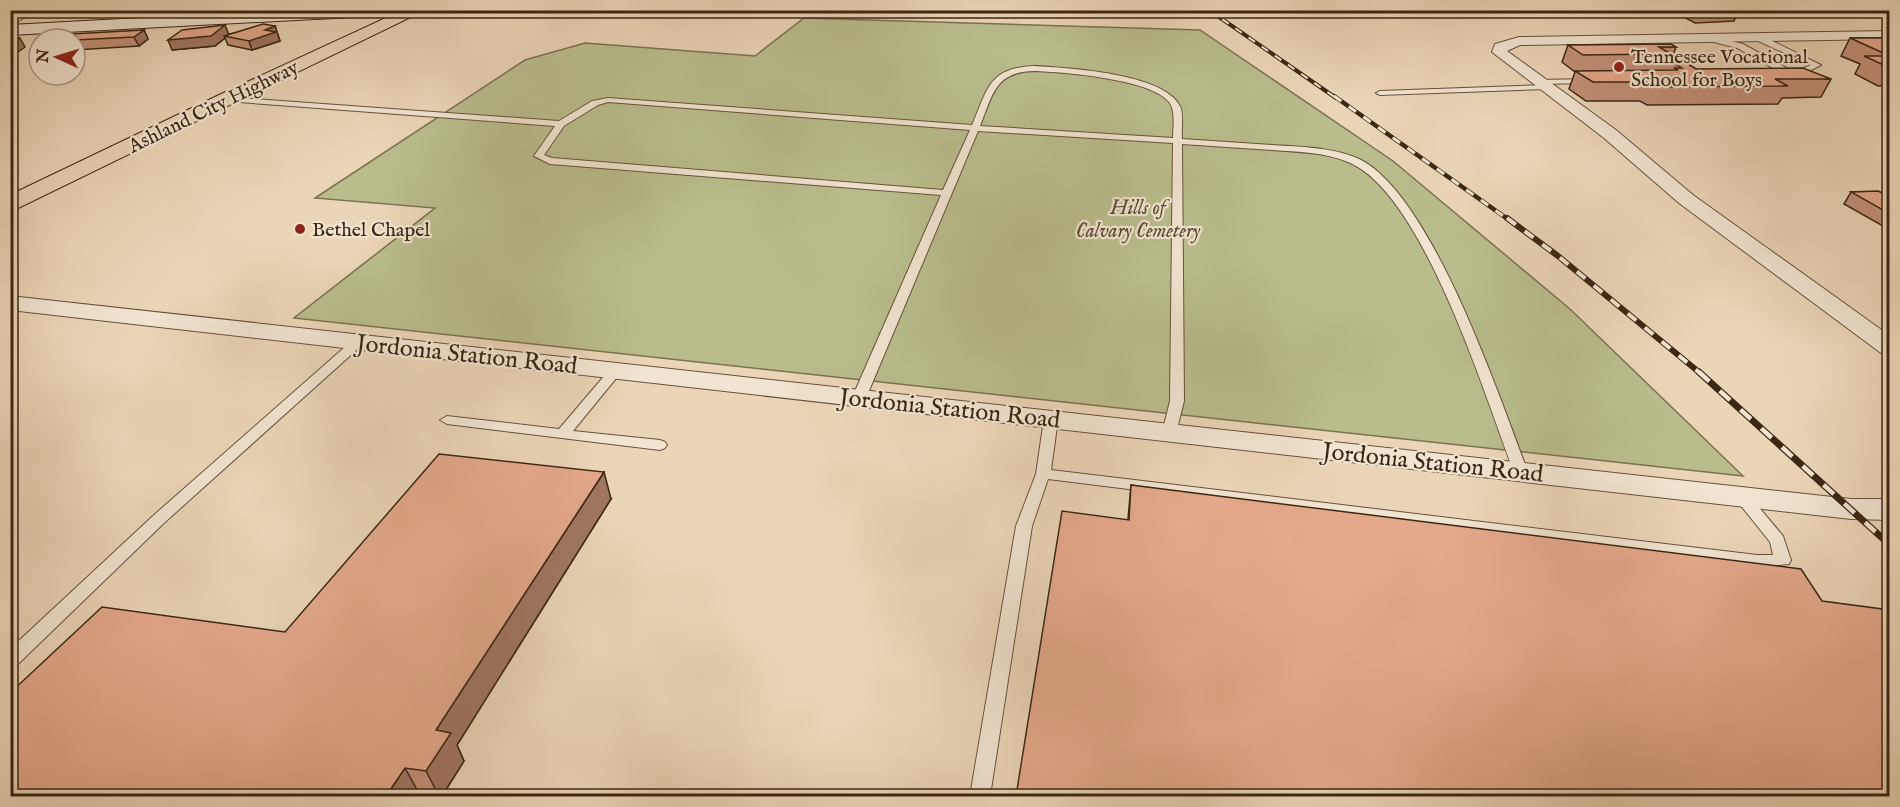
<svg xmlns="http://www.w3.org/2000/svg" width="1900" height="807" font-family="'IM FELL English',serif">
<style>
.green{fill:#b9bd8c;stroke:#7a7250;stroke-width:1.5}
.lines{fill:none;stroke-linecap:round;stroke-linejoin:round}
.lane-casing{stroke:#67523c;stroke-width:2}
.street-casing{stroke:#67523c;stroke-width:2}
.secondary-casing{stroke:#3b2713;stroke-width:2}
.primary-casing{stroke:#3b2713;stroke-width:2}
.lane{fill:#f1e4d0;fill-rule:evenodd}
.street{fill:#f1e4d0;fill-rule:evenodd}
.secondary{fill:#f1e4d0;fill-rule:evenodd}
.primary{fill:#ead5b6;fill-rule:evenodd}
.rail-far3-casing{stroke:#3b2713;stroke-width:4}
.rail-far2-casing{stroke:#3b2713;stroke-width:4.5}
.rail-far1-casing{stroke:#3b2713;stroke-width:6}
.rail-casing{stroke:#3b2713;stroke-width:7}
.rail-far3{stroke:#f1e4d0;stroke-width:2;stroke-dasharray:8;stroke-linecap:butt}
.rail-far2{stroke:#f1e4d0;stroke-width:3;stroke-dasharray:9;stroke-linecap:butt}
.rail-far1{stroke:#f1e4d0;stroke-width:4;stroke-dasharray:11;stroke-linecap:butt}
.rail{stroke:#f1e4d0;stroke-width:4.5;stroke-dasharray:14;stroke-linecap:butt}
.wall{fill:#c49078;stroke:#3b2713;stroke-width:1.5}
.shaded-wall{fill:#a07661;stroke:#3b2713;stroke-width:1.5}
.building{fill:#e4a88b;stroke:#3b2713;stroke-width:1.5}
.poi-dot{fill:#8f2418;stroke:#f1e4d0;stroke-width:2}
.labels{text-anchor:middle;stroke-width:4.5;stroke-linejoin:round;paint-order:stroke}
.far-poi-label{font-size:20px;fill:#3b2713;stroke:#f1e4d0;text-anchor:start}
.far-street-label{font-size:20px;fill:#3b2713;stroke:#f1e4d0}
.far-park-label{font-size:20px;font-style:italic;fill:#5a4c31;stroke:#f1e4d0}
.street-label{font-size:24px;fill:#3b2713;stroke:#f1e4d0}
</style>
<rect width="100%" height="100%" fill="#ead5b6"/>
<filter id="stains"><feTurbulence type="fractalNoise" baseFrequency=".00333" numOctaves="4"/><feColorMatrix values="0 0 0 0 .2 0 0 0 0 .09 0 0 0 0 .02 0 0 0 .5 -.17"/></filter>
<radialGradient id="worn" r=".72"><stop offset=".6" stop-color="#630" stop-opacity="0"/><stop offset="1" stop-color="#630" stop-opacity=".3"/></radialGradient>
<polygon class="green" points="804,18 1200,30 1393,161 1570,309 1743,476 294,318 435,208 315,198 525,60 585,43 755,56"/>
<g class="lines">
<defs>
<g id="lane">
<polygon points="1709,36 1743,44 1794,72 1811,65 1756,40 1756,36 1762,36 1821,65 1797,77 1789,77 1737,48 1706,40 1706,36"/>
<path d="M1034,66C1068,68 1163,73 1180,106C1184,115 1181,129 1182,139C1212,141 1242,143 1272,145C1301,147 1330,147 1357,158C1431,191 1499,397 1528,472L1526,475L1521,477L1514,472C1485,397 1423,192 1348,162C1324,152 1298,152 1272,150C1242,148 1212,146 1182,144L1184,401L1176,433L1169,437L1162,433L1170,401L1173,143L978,131L866,398L859,402L852,398L941,195L550,164L534,156L555,126L226,101L222,99L226,97L559,121L592,101L608,98L972,125C988,89 988,68 1034,66ZM1034,71C1063,72 1151,79 1169,102C1176,111 1173,127 1173,138L980,126C993,94 995,72 1034,71ZM608,102L970,130L943,190L552,158L544,155L564,126L598,105Z"/>
<polygon points="1589,79 1593,81 1592,83 1537,84 1533,82 1537,80"/>
<polygon points="1544,85 1547,85 1547,89 1380,95 1376,93 1380,91"/>
<polygon points="358,338 364,342 362,345 164,523 16,666 10,668 10,649 154,515 354,339"/>
<polygon points="616,367 622,371 573,431 660,440 665,442 667,445 665,448 660,450 447,424 440,420 447,416 559,429 611,368"/>
<polygon points="1051,415 1058,419 1051,470 1757,555 1773,555 1770,542 1734,497 1737,493 1747,493 1783,536 1791,560 1789,564 1757,567 1048,479 1032,526 990,796 970,796 1016,526 1036,474 1044,419"/>
</g>
<g id="street">
<polygon points="20,10 37,10 10,26 10,16"/>
<polygon points="232,10 247,10 237,21 227,21 225,18"/>
<polygon points="1890,31 1890,39 1520,45 1507,51 1616,130 1693,195 1890,336 1890,355 1881,353 1679,203 1604,138 1492,52 1495,44 1519,37"/>
<polygon points="10,296 1851,499 1890,499 1890,520 1851,519 10,310"/>
</g>
<polygon id="secondary" points="287,10 400,10 392,15 10,35 10,25"/>
<polygon id="primary" points="403,10 425,10 10,212 10,195 219,95"/>
</defs>
<use href="#lane" class="lane-casing"/>
<use href="#street" class="street-casing"/>
<use href="#secondary" class="secondary-casing"/>
<use href="#primary" class="primary-casing"/>
<use href="#lane" class="lane"/>
<use href="#street" class="street"/>
<use href="#secondary" class="secondary"/>
<use href="#primary" class="primary"/>
<defs>
<polyline id="rail-far3" points="1209,10 1336,98"/>
<polyline id="rail-far2" points="1334,96 1509,220"/>
<polyline id="rail-far1" points="1507,218 1558,256 1700,373"/>
<polyline id="rail" points="1699,372 1890,545"/>
</defs>
<use href="#rail-far3" class="rail-far3-casing"/>
<use href="#rail-far2" class="rail-far2-casing"/>
<use href="#rail-far1" class="rail-far1-casing"/>
<use href="#rail" class="rail-casing"/>
<use href="#rail-far3" class="rail-far3"/>
<use href="#rail-far2" class="rail-far2"/>
<use href="#rail-far1" class="rail-far1"/>
<use href="#rail" class="rail"/>
</g>
<g class="wall">
<polygon points="1680,10 1736,10 1738,12 1734,21 1695,23 1680,15 1681,13 1680,12"/>
<polygon points="275,26 280,41 252,50 228,45 225,38 215,46 172,50 229,34"/>
<polygon points="144,30 148,39 139,46 75,50 75,39"/>
<polygon points="1850,38 1890,38 1890,85 1878,86 1855,74 1860,64 1841,56"/>
<polygon points="1568,45 1676,47 1673,55 1696,69 1831,79 1821,97 1782,98 1778,104 1647,105 1640,101 1586,101 1569,89 1575,72 1562,62"/>
<polygon points="1851,192 1890,197 1890,230 1844,204"/>
<polygon points="1131,485 1822,601 1128,519"/>
<polygon points="611,499 457,745 464,761 442,796 426,796 420,795 285,632"/>
</g>
<g class="shaded-wall">
<polygon points="225,25 229,35 224,36 225,38 215,46 172,50 168,40"/>
<polygon points="275,26 280,41 252,50 249,41 265,30"/>
<polygon points="144,30 148,39 139,46 134,37"/>
<polygon points="20,38 25,47 12,56 10,54 10,43"/>
<polygon points="604,472 611,499 457,745 464,761 442,796 439,796 426,771 436,730"/>
<polygon points="405,768 420,795 419,796 386,796"/>
</g>
<g class="building">
<polygon points="1692,10 1736,10 1738,12 1698,14"/>
<polygon points="263,24 275,26 265,30 276,32 249,41 224,36"/>
<polygon points="225,25 211,36 168,40 182,30"/>
<polygon points="144,30 134,37 75,40 75,39 63,39 71,34"/>
<polygon points="10,38 20,38 10,43"/>
<polygon points="1850,38 1890,38 1890,56"/>
<polygon points="1671,44 1676,47 1659,47 1696,69 1803,68 1831,79 1775,79 1788,86 1655,87 1648,82 1593,82 1575,71 1678,70 1674,68 1682,68 1660,54 1583,55 1568,45"/>
<polygon points="1864,56 1890,56 1890,67 1888,67"/>
<polygon points="1878,191 1890,197 1890,214 1851,192"/>
<polygon points="439,454 604,472 436,730 451,733 426,771 405,768 386,796 10,796 10,693 102,607 285,632"/>
<polygon points="1131,485 1801,569 1822,601 1890,610 1890,796 1016,796 1062,511 1129,520"/>
</g>
<g class="poi-dot">
<circle cx="1619" cy="67" r="6"/>
<circle cx="300" cy="229" r="6"/>
</g>
<g class="labels">
<g class="far-poi-label">
<text x="1631" y="63">Tennessee Vocational<tspan x="1631" dy="23">School for Boys</tspan></text>
<text x="312" y="236">Bethel Chapel</text>
</g>
<g class="far-street-label">
<text transform="translate(213 106) rotate(-26)" y="7">Ashland City Highway</text>
</g>
<g class="far-park-label">
<text x="1138" y="214">Hills of<tspan x="1138" dy="23">Calvary Cemetery</tspan></text>
</g>
<g class="street-label">
<text transform="translate(467 354) rotate(6)" y="8">Jordonia Station Road</text>
<text transform="translate(950 408) rotate(6)" y="8">Jordonia Station Road</text>
<text transform="translate(1433 462) rotate(6)" y="8">Jordonia Station Road</text>
</g>
</g>
<rect width="1900" height="807" fill="none" stroke="#ead5b6" stroke-width="36"/>
<rect x="12" y="12" width="1876" height="783" fill="none" stroke="#3b2713" stroke-width="3"/>
<rect x="18" y="18" width="1864" height="771" fill="none" stroke="#3b2713" stroke-width="1.5"/>
<g transform="translate(57 57) rotate(274)"><circle r="28" fill="#f1e4d0" stroke="#a89884" stroke-width="1.5"/>
<path d="M0-4.5L10 22L0 15L-10 22Z" fill="#8f2418"/>
<text y="-9" font-size="16" font-weight="bold" text-anchor="middle" fill="#3b2713">N</text>
</g>
<rect width="100%" height="100%" filter="url(#stains)"/>
<rect width="100%" height="100%" fill="url(#worn)"/>
</svg>
